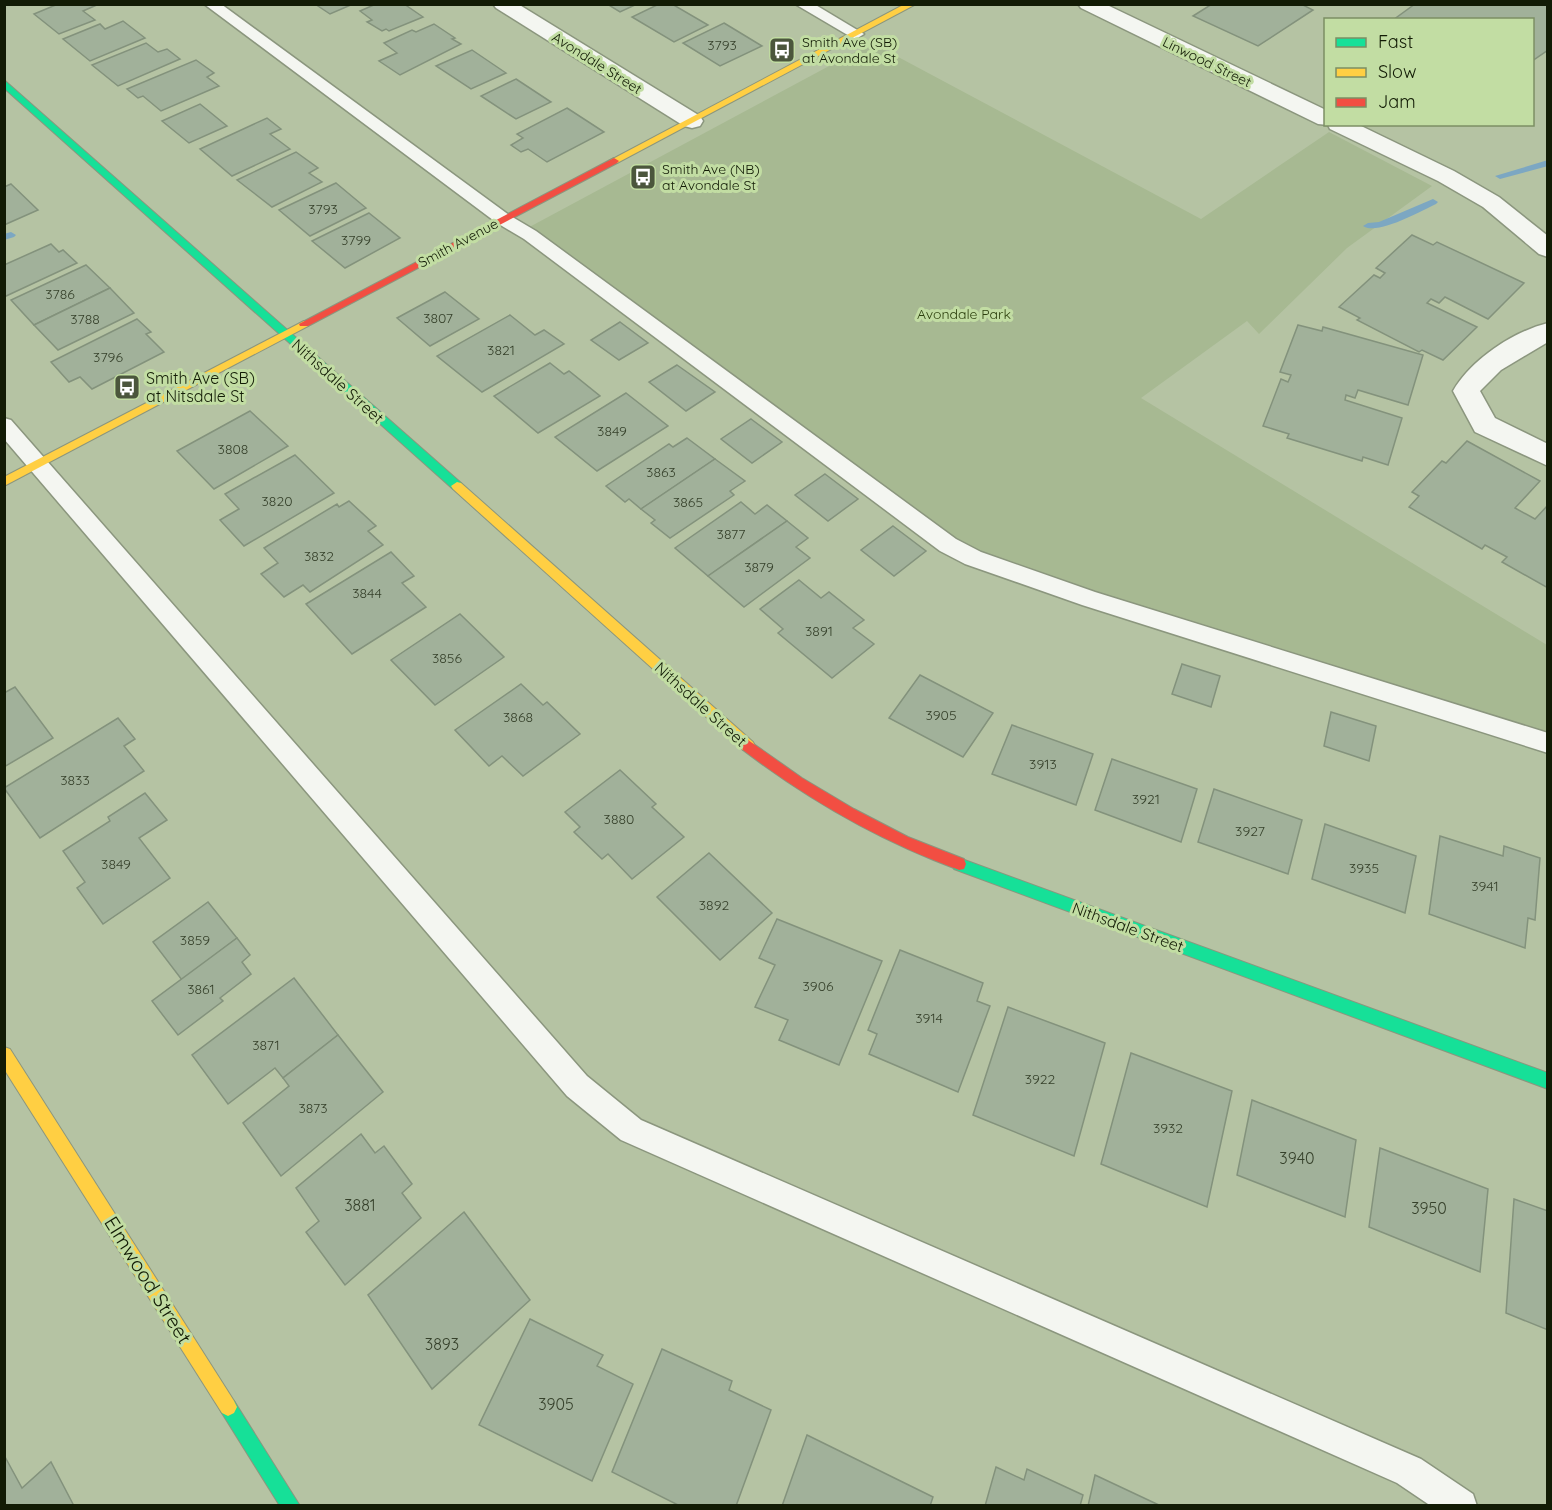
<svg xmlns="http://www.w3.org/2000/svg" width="1552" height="1510" font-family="Quicksand,sans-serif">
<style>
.green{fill:#a7b992}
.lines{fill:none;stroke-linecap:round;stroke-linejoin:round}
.stream{fill:#7ca7c2;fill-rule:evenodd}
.building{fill:#a1b19a;stroke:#83927c;stroke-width:1.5}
.lane-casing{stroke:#8b967e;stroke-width:3}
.street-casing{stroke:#8b967e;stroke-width:3}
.fast-casing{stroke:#8b967e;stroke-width:2}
.slow-casing{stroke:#8b967e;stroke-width:2}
.jam-casing{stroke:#8b967e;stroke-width:2}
.lane{fill:#f4f6f1;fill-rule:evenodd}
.street{fill:#f4f6f1;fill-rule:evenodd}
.fast{fill:#16e098;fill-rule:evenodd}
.slow{fill:#ffcf43;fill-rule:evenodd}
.jam{fill:#f24e42;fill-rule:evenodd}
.labels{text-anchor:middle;stroke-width:6;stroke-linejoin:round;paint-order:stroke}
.far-poi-label{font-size:14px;fill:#121b05;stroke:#c2dda3;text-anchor:start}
.number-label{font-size:14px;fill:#36412b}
.far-street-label{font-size:14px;fill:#121b05;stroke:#c2dda3}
.far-park-label{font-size:14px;fill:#2d400e;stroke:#c2dda3}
.poi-label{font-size:16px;fill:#121b05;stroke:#c2dda3;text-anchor:start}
.street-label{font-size:16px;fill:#121b05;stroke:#c2dda3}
.near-number-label{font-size:16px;fill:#36412b}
.near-street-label{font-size:20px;fill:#121b05;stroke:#c2dda3}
</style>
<rect width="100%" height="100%" fill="#b5c3a3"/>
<polygon class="green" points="872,43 1201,219 1329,132 1432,186 1347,248 1259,334 1247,321 1141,398 1547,645 1547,743 973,558 522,231"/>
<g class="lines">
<g class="stream">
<polygon points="1548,160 1548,166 1500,179 1495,176"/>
<path d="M1433,199L1438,202L1436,204C1421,211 1377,236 1363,226L1368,223L1379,222Z"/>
<polygon points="11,232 16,235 14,237 4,240 4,234"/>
</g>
</g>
<g class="building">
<polygon points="58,4 99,4 83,11 95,20 59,34 34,14"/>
<polygon points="315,4 353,4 330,14"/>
<polygon points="376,4 404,4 423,17 389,31 386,29 382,31 367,22 372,20 360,11"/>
<polygon points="607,4 637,4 620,12"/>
<polygon points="659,4 672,4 708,25 674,42 632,17"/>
<polygon points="1212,4 1301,4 1313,10 1258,46 1193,16"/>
<polygon points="1415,4 1548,4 1548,50 1532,61 1532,20 1393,20"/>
<polygon points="123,21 145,38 90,61 63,39 100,24 105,29"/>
<polygon points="724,23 762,46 720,66 683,43"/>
<polygon points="434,24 455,38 452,39 461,44 400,75 379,61 397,53 384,43 412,30 416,32"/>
<polygon points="146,43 158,52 167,49 180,59 118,86 92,65"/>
<polygon points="472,50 506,73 471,89 436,66"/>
<polygon points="196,60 214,73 207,77 219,86 161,111 143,96 138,98 127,89"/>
<polygon points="516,79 551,102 516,119 481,96"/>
<polygon points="200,104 227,126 189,143 162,121"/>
<polygon points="567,108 604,132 547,162 528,149 521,152 511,145 523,138 517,134"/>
<polygon points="267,118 281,129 270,134 290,149 232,176 200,149"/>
<polygon points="296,152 318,168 309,173 322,182 272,207 237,180"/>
<polygon points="336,183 366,208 310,236 279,210"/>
<polygon points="11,184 38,210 4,225 4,187"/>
<polygon points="369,213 400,238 345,268 312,241"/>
<polygon points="1412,235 1433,245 1437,242 1524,283 1488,319 1445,297 1439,303 1431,299 1427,303 1477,327 1443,360 1422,350 1419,352 1357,320 1360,318 1339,307 1374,275 1380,278 1385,273 1376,268"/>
<polygon points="51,244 59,252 63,250 77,263 4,297 4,265"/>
<polygon points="86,265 110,288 34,325 11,300"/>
<polygon points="110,288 134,313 58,350 34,325"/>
<polygon points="445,292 479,319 430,346 397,318"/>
<polygon points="510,315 535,335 544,330 564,344 482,392 437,356"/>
<polygon points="137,319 151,332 146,334 164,352 92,389 80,377 69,382 51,362"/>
<polygon points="620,322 648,343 619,360 591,340"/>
<polygon points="1298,325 1322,331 1323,327 1423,355 1408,405 1358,390 1355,398 1346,395 1345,400 1402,418 1388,465 1363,457 1362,461 1287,438 1289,434 1263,426 1281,379 1288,382 1291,375 1280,372"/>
<polygon points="550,363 564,374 569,371 600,396 538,433 494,396"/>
<polygon points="677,365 715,392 686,411 649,382"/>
<polygon points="626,393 668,426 597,471 555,437"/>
<polygon points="250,411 288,446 214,489 177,451"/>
<polygon points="751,419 782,442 752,463 721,439"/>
<polygon points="687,438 715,459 641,509 629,499 625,502 606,486 669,444 673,447"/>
<polygon points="1467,441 1540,481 1515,508 1535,519 1548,505 1548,588 1502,562 1507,557 1485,545 1482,549 1409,507 1419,496 1412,492 1442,461 1446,463"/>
<polygon points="295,455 334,493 244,546 220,520 239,509 225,494"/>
<polygon points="715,459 745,481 730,491 734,495 670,538 651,523 655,520 641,509"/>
<polygon points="825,474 858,499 828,521 795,495"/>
<polygon points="349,501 376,526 368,531 383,545 310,592 303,585 284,597 261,574 278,563 264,548 337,504 339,507"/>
<polygon points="741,502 755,514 767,505 787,521 708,576 675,548"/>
<polygon points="787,521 808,538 796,547 810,558 744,607 708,576"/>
<polygon points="893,526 926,551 894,576 861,550"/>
<polygon points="391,552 414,576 402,583 426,607 352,654 306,604"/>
<polygon points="799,580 821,598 829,592 864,620 853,628 874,644 832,678 778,633 783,629 760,609"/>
<polygon points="460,614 504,657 435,705 391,660"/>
<polygon points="1182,664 1220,676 1211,707 1172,694"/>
<polygon points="920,675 993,713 963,757 889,718"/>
<polygon points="521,684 543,705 547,702 580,734 523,776 502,756 489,766 455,730"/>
<polygon points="15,687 53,738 4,767 4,693"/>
<polygon points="1331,712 1376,726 1369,761 1324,746"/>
<polygon points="118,718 135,739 124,746 144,771 40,838 4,788"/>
<polygon points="1012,725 1093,754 1076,805 992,774"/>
<polygon points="1112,759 1197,789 1181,842 1095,810"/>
<polygon points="620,770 656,804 652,807 684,837 632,879 608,854 602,859 574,832 580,827 565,812"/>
<polygon points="1214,789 1302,820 1288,874 1198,842"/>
<polygon points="145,793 167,820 139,838 170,878 103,924 77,888 85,882 63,851 110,821 108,817"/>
<polygon points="1325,824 1416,856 1405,913 1312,879"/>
<polygon points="1440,836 1503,856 1504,846 1540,858 1535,920 1528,918 1525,948 1429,914"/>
<polygon points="709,853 772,913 720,960 657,897"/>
<polygon points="208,902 237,938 182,980 153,942"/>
<polygon points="777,919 882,961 839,1065 779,1040 788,1020 755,1007 775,965 759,958"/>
<polygon points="237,938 250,955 242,962 251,974 220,998 223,1001 178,1035 152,1001"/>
<polygon points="900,950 983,983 977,1001 990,1006 958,1092 869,1054 877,1034 868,1030"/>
<polygon points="294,978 338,1035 283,1078 275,1068 228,1104 192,1055"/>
<polygon points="1008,1007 1105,1043 1074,1156 973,1115"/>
<polygon points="338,1035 383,1092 281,1176 243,1123 289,1086 283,1078"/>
<polygon points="1131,1053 1232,1091 1207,1207 1101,1164"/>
<polygon points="1252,1100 1356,1140 1345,1217 1237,1175"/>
<polygon points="361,1134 375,1153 384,1146 412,1184 402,1193 421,1218 345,1285 306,1232 319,1221 296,1188"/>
<polygon points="1380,1148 1488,1189 1480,1272 1369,1227"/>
<polygon points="1514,1199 1548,1211 1548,1330 1506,1313"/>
<polygon points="464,1212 530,1300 432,1389 368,1295"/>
<polygon points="530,1319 603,1355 597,1366 633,1384 592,1481 479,1425"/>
<polygon points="662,1349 732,1381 729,1390 771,1410 736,1506 680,1506 612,1472"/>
<polygon points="807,1435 933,1497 930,1506 782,1506"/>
<polygon points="4,1455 22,1488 51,1462 74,1506 4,1506"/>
<polygon points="996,1467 1024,1480 1027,1469 1083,1495 1080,1506 985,1506"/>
<polygon points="1095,1475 1161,1506 1088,1506"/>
</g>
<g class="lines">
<defs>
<g id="lane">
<polygon points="204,4 221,4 509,215 536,231 956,539 981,552 1095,592 1548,733 1548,753 1082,605 965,564 940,551 524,239 497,223"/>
<polygon points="795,4 814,4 864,34 856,39 851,37"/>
<polygon points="4,418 11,420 587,1076 641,1120 1421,1459 1473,1494 1477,1506 1431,1506 1397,1483 621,1140 567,1096 4,439"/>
</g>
<g id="street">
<polygon points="493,4 518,4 700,116 703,121 700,126 692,128 684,126 496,8"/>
<polygon points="1078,4 1105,4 1326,110 1326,124 1357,124 1454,171 1499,197 1548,236 1548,257 1539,254 1483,207 1438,181 1330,129 1328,125 1318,124 1081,8"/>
<path d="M1548,323V342L1501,370L1480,391L1495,418L1548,444V466L1475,432L1453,391C1471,360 1512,332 1548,323Z"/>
</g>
<g id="fast">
<polygon points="4,80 461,483 463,486 461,489 453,489 4,88"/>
<polygon points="959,858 1548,1073 1548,1089 954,869 952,864 954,859"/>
<polygon points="228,1398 234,1401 300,1506 280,1506 222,1413 219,1407 222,1401"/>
</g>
<g id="slow">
<polygon points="905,4 916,4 617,163 609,161"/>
<polygon points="304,321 309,324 308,326 4,486 4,477"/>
<polygon points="457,482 461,483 753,742 755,746 753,750 743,750 453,489 451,486"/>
<polygon points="4,1047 10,1049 234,1401 237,1407 234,1413 228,1416 222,1413 4,1069"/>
</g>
<g id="jam">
<polygon points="614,158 619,161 617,163 308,326 300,326 299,324"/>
<path d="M748,740L802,778L854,809L908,837L964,859L966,864L964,869L959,870C880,841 810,801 743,750L741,746L743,742Z"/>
</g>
</defs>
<use href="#lane" class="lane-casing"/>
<use href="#street" class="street-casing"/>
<use href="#fast" class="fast-casing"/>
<use href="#slow" class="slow-casing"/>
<use href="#jam" class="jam-casing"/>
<use href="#lane" class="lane"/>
<use href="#street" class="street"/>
<use href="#fast" class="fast"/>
<use href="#slow" class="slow"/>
<use href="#jam" class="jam"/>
</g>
<defs>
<symbol id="bus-square" viewBox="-11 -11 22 22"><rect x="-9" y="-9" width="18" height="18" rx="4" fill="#4b563c" stroke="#c2dda3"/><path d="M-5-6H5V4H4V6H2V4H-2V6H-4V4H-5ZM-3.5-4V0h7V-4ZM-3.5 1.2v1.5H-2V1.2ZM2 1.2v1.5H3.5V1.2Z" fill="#fff"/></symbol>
</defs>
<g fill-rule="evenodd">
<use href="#bus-square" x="767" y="35" width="30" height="30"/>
<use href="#bus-square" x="628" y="162" width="30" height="30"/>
<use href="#bus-square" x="112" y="372" width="30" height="30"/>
</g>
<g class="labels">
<g class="far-poi-label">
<text x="802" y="47">Smith Ave (SB)<tspan x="802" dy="16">at Avondale St</tspan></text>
<text x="662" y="174">Smith Ave (NB)<tspan x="662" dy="16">at Avondale St</tspan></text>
</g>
<g class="number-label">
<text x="722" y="50">3793</text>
<text x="323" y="214">3793</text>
<text x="356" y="245">3799</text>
<text x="60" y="299">3786</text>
<text x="438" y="323">3807</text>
<text x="85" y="324">3788</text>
<text x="501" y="355">3821</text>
<text x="108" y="362">3796</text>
<text x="612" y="436">3849</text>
<text x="233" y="454">3808</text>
<text x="661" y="477">3863</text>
<text x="277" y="506">3820</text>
<text x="688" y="507">3865</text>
<text x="731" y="539">3877</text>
<text x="319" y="561">3832</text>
<text x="759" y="572">3879</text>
<text x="367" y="598">3844</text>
<text x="819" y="636">3891</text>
<text x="447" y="663">3856</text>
<text x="941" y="720">3905</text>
<text x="518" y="722">3868</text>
<text x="1043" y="769">3913</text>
<text x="75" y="785">3833</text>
<text x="1146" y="804">3921</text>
<text x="619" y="824">3880</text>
<text x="1250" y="836">3927</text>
<text x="116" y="869">3849</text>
<text x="1364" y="873">3935</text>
<text x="1485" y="891">3941</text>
<text x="714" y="910">3892</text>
<text x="195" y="945">3859</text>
<text x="818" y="991">3906</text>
<text x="201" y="994">3861</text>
<text x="929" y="1023">3914</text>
<text x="266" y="1050">3871</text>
<text x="1040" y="1084">3922</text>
<text x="313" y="1113">3873</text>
<text x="1168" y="1133">3932</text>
</g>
<g class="far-street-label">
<text transform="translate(1207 62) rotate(26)" y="5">Linwood Street</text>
<text transform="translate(597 63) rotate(32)" y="5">Avondale Street</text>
<text transform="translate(458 243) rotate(-28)" y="5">Smith Avenue</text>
</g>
<g class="far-park-label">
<text x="964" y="319">Avondale Park</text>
</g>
<g class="poi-label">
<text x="146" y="384">Smith Ave (SB)<tspan x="146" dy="18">at Nitsdale St</tspan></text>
</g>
<g class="street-label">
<text transform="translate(338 381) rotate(42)" y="6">Nithsdale Street</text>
<text transform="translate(701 704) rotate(42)" y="6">Nithsdale Street</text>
<text transform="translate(1128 927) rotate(20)" y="6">Nithsdale Street</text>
</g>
<g class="near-number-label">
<text x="1297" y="1164">3940</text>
<text x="360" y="1211">3881</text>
<text x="1429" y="1214">3950</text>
<text x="442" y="1350">3893</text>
<text x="556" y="1410">3905</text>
</g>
<g class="near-street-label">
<text transform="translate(148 1280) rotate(58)" y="7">Elmwood Street</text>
</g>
</g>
<rect width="1552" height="1510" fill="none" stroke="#121b05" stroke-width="12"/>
<rect x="1324" y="18" width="210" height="108" fill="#c2dda3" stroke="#7c8f64" stroke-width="1.5"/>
<rect x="1336" y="38" width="30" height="9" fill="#16e098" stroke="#7c8f64" stroke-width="1.5"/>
<text x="1378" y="48" font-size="18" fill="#121b05">Fast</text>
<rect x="1336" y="68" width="30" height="9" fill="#ffcf43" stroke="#7c8f64" stroke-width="1.5"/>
<text x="1378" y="78" font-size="18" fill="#121b05">Slow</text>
<rect x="1336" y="98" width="30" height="9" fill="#f24e42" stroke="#7c8f64" stroke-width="1.5"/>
<text x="1378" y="108" font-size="18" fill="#121b05">Jam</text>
</svg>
